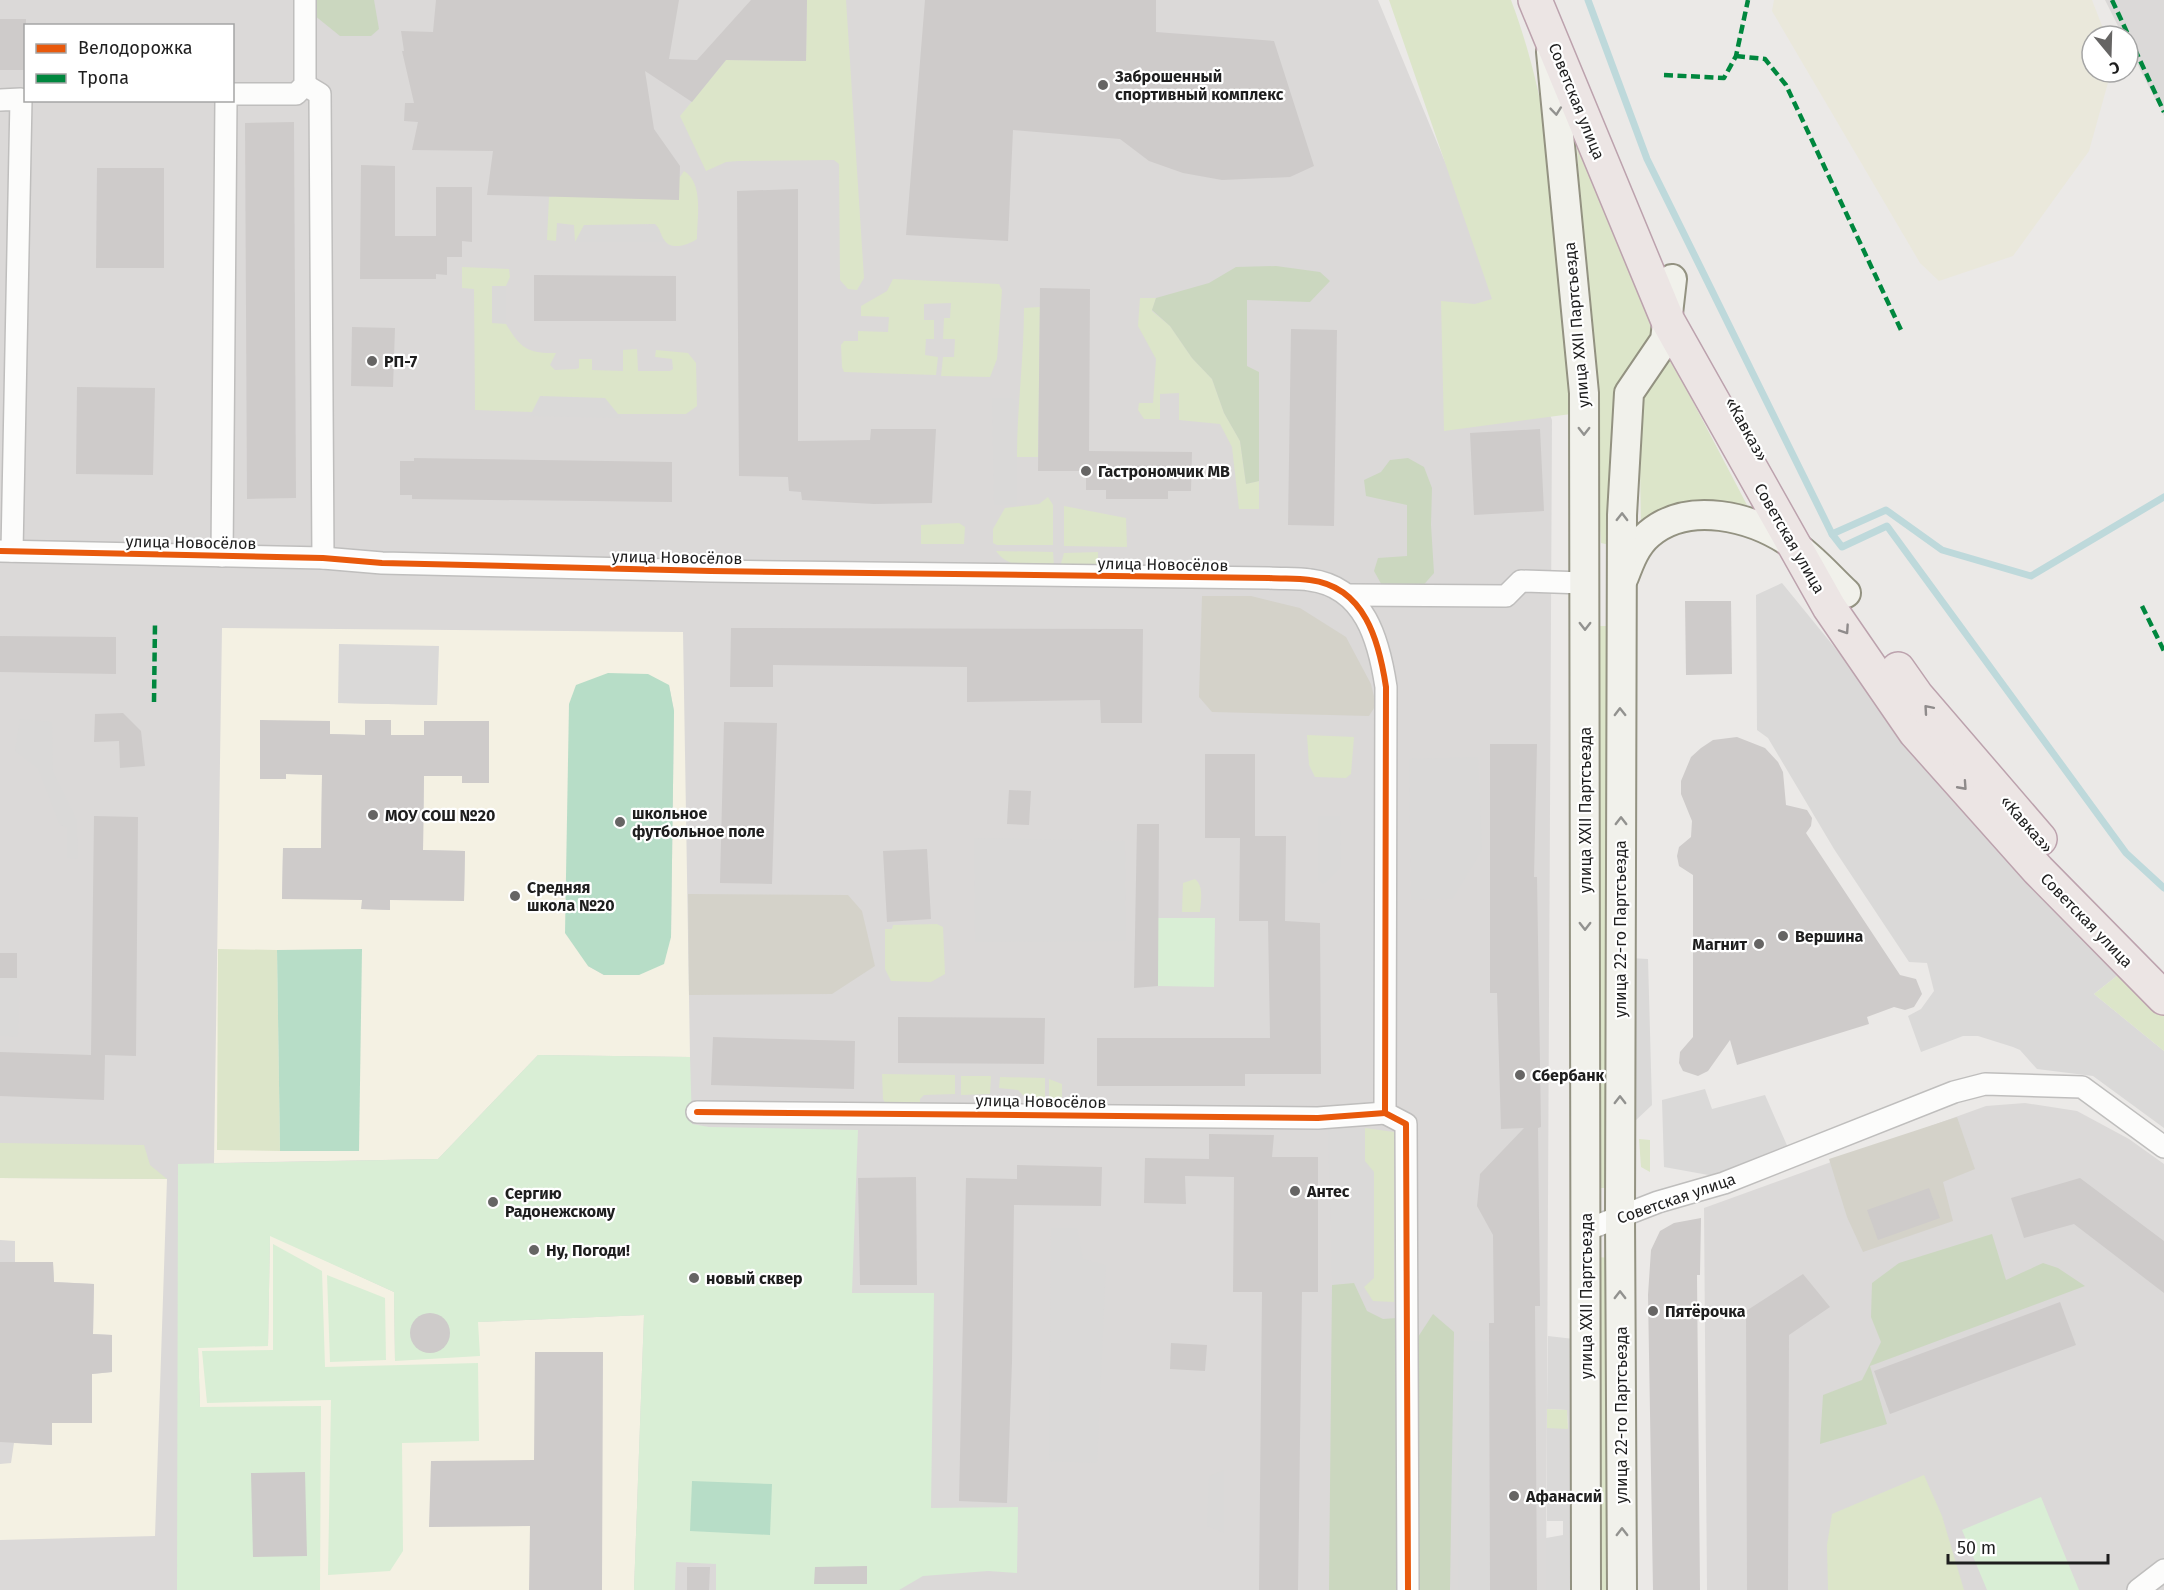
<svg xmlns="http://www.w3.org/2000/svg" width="2164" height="1590" font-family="'Fira Sans',sans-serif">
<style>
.residential{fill:#dbd9d8;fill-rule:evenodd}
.education{fill:#f4f1e3;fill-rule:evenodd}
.religious{fill:#dad9d8}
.construction{fill:#d4d2c9}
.farmland{fill:#eae8db}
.grass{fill:#dce5c9}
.forest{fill:#cbd7bf}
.park{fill:#d9eed5}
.pitch{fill:#b7ddc7}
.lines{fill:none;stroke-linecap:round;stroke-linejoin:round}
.stream{stroke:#bed9db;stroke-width:7}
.building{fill:#cecbca}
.minor-casing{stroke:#bfbebd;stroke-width:24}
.secondary-casing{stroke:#939281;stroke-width:32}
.trunk-casing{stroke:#bca2ad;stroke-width:36}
.minor{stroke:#fcfcfb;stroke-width:21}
.secondary{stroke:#f1f1eb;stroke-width:28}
.trunk{stroke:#ece5e4;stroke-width:33}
.quiet{stroke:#00873e;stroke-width:4.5;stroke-dasharray:9 4.5;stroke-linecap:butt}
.cycleway-casing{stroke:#fff;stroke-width:10}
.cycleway{stroke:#e8590c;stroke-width:6}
.oneway{stroke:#92928f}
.oneway2{stroke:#8f8b8b}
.poi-dot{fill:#666564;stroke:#fff;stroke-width:2}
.labels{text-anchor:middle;stroke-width:4.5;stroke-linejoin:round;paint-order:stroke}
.poi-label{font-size:16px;font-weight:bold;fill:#1e1e1e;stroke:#fff;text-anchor:start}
.street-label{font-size:16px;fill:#1e1e1e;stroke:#fff}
</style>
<rect width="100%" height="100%" fill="#ebe9e7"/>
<g class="residential">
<path d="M0,0H1378L1552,420L1546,1590H0ZM26,26H232V100H26Z"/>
<polygon points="2105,0 2164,0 2164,116 2128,46 2128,36 2123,36"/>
<polygon points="2025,1103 2077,1111 2129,1139 2164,1164 2164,1590 1707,1590 1704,1208 1986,1106"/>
</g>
<g class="education">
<path d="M222,628L683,632L690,1057L538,1055L438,1159L214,1163ZM438,646L437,705L338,703ZM669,685L674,711L671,937L639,975H604L588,966ZM261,720L330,734L365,735L391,720V735H424L425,721H489L488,783H463L462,776H424L423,850L465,851L464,901L390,892L389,910L362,909V892L282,899L283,848H321L322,775L286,774V779H260Z"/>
<polygon points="0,1178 167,1179 155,1536 0,1540 0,1464 11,1463 14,1443 52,1445 52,1423 91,1423 92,1374 112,1372 112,1335 93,1334 94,1284 54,1282 53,1263 15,1262 15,1241 0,1240"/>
<polygon points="270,1235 394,1292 395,1361 478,1322 644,1315 634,1590 320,1590 200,1407 198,1347 268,1345"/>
</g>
<g class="religious">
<polygon points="655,224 665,242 575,242 584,225"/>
<rect x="492" y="286" width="14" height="38"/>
<polygon points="540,396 605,398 621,418 530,416"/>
<polygon points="992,398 1011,398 1017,402 1017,505 994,505"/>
<polygon points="1782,583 1956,796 2123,971 2094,994 2164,1051 2164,1128 2093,1076 2037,1069 2020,1050 2013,1047 1978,1036 1963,1036 1921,1052 1908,1016 1921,1009 1934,991 1927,963 1909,962 1834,849 1768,738 1757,730 1756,595"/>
<polygon points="339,644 439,646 437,705 338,703"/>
<polygon points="20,719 52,722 53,772 77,821 78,859 67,858 67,828 60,825 38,768 15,751"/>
<polygon points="1478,757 1482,850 1452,899 1411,900 1409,759"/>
<polygon points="1340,816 1341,866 1324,884 1318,880 1318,816"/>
<polygon points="974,838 1125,841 1126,941 975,942"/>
<polygon points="1630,958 1648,959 1652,1105 1635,1121"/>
<polygon points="0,978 17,978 20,983 18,1037 0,1036"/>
<polygon points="1705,1089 1712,1109 1765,1095 1789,1150 1714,1176 1664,1167 1662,1100"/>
<polygon points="1328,1127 1365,1128 1365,1161 1374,1171 1374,1279 1359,1293 1354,1283 1332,1285"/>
<polygon points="1051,1228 1077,1228 1083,1259 1106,1265 1097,1463 1049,1461"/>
<polygon points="1548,1336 1574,1339 1578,1590 1546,1590 1546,1538 1563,1535 1563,1521 1547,1521 1547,1428 1568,1428 1567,1410 1547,1409"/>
<polygon points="1458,1340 1489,1342 1490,1590 1458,1590"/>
<polygon points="1224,1470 1224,1533 1207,1526 1209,1476"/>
</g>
<g class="construction">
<polygon points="1202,596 1251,596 1300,608 1346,637 1371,684 1376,705 1369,716 1212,712 1199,697"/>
<polygon points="688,894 848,895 862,911 875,966 832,994 689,995"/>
<polygon points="1957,1117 1975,1169 1943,1182 1953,1221 1863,1252 1847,1217 1829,1159"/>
</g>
<polygon class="farmland" points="1774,0 2092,0 2106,36 2092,36 2092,72 2111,72 2089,151 2013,256 1939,281 1920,263 1772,11"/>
<g class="grass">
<polygon points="807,0 846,0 864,278 857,290 848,289 840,280 839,164 834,160 738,161 726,162 706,171 680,116 726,60 806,61"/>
<path d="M1389,0H1511C1561,132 1562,276 1571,414L1444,431L1441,301L1475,304L1492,299Z"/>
<polygon points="1576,131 1655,332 1610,545 1601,543"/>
<path d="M684,171C704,183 697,218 697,239C690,244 672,251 665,241C660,235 661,229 655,224L584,225L575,242L574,225L557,223L556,241L547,240L549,197L680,177Z"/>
<path d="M462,267L509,269L510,277L506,286H492V323L506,324C520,348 528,354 556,353L550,365L555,370L576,369L579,368V359H592V370L623,371V350L637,349L638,371H670L673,369L672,359L655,357L656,350L688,353L696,363L697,406L686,414H618L605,398L540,396L532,412L475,410L474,289L462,288Z"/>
<polygon points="893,279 999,284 1002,290 997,359 990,377 941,376 943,357 954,357 955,339 943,339 944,318 950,318 951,303 924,304 924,320 934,320 934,339 926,339 925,355 938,357 936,375 844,372 842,367 841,345 844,341 858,341 858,331 888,332 889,317 861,316 861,306 887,291"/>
<polygon points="1140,298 1156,298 1152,311 1170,326 1192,358 1212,379 1224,413 1240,441 1246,484 1259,481 1259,509 1239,509 1232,447 1220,424 1179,420 1179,393 1160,394 1160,419 1144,419 1138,410 1139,403 1153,403 1156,359 1138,326"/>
<path d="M1040,307L1038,457H1017C1017,407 1024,358 1024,308Z"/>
<polygon points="1670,358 1747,505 1710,500 1671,510 1641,530 1639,401"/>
<polygon points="1048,497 1053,505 1053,545 997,545 993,543 993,529 1005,508 1039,504"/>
<polygon points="1064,506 1126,518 1127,547 1064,546"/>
<polygon points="959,523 965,527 964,544 921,544 921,525"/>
<path d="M996,551L1053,552L1054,566C1034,566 1009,570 996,551Z"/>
<polygon points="1098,552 1098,567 1060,567 1064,553"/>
<polygon points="1597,626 1610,626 1614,1188 1596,1188"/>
<polygon points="1307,735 1354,737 1351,774 1346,778 1315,777 1309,765"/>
<path d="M1195,879C1204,886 1201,901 1200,912H1182L1183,883Z"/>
<polygon points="937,924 943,927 945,974 931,982 891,981 885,969 885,929 892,929 893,925"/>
<polygon points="218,949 277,950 280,1151 217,1150"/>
<polygon points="2123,971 2164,1010 2164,1051 2094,994"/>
<polygon points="882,1074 955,1075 955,1094 924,1095 920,1099 920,1108 887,1107 883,1099"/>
<polygon points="961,1076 991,1076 990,1094 961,1095"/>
<polygon points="1000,1077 1045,1078 1045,1111 1027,1111 1027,1099 1018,1090 999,1088"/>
<polygon points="1049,1079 1062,1084 1062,1107 1049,1112"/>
<polygon points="1365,1128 1394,1132 1394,1302 1373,1301 1364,1287 1374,1278 1374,1172 1365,1161"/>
<polygon points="1639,1139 1650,1140 1650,1172 1641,1167"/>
<polygon points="0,1143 144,1145 150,1165 167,1179 0,1178"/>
<polygon points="1597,1257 1611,1258 1608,1590 1596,1590"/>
<polygon points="1547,1409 1567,1410 1568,1429 1547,1428"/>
<polygon points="1924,1475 1942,1516 1964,1590 1828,1590 1827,1545 1832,1514"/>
</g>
<g class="forest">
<polygon points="314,0 374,0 379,29 371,36 340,36 314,15"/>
<polygon points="1276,266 1320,272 1330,281 1310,302 1247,300 1247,366 1259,372 1259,481 1246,484 1240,441 1224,413 1212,379 1192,358 1170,326 1152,310 1156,298 1209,283 1236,267"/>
<polygon points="1408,458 1424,467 1432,488 1431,525 1434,573 1420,589 1384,589 1374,571 1378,558 1407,556 1407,505 1366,496 1364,480 1381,472 1390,460"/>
<polygon points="1992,1234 2006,1280 2043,1263 2058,1268 2085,1286 1870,1366 1887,1424 1820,1444 1823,1395 1862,1380 1881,1342 1871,1317 1872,1283 1899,1263"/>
<polygon points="1354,1283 1367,1311 1383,1319 1397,1318 1396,1590 1329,1590 1332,1285"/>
<polygon points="1433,1314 1454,1332 1450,1590 1411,1590 1418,1337"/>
</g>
<g class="park">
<polygon points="1158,918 1215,918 1214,987 1158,986"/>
<polygon points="538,1055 690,1057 692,1124 709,1127 858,1130 852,1293 934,1293 931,1508 1018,1507 1017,1573 988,1571 923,1576 899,1590 716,1590 716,1564 676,1562 675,1590 634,1590 644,1315 478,1322 480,1356 395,1361 394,1292 270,1236 268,1346 198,1348 200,1407 321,1406 320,1590 177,1590 178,1164 438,1159"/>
<polygon points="273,1244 322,1271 325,1367 478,1363 479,1441 402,1443 403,1551 390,1571 328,1575 331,1400 207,1403 202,1351 273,1350"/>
<polygon points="327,1275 385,1298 386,1360 330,1362"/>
<polygon points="2041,1497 2079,1590 1987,1590 1962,1530"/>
</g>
<g class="pitch">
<polygon points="608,673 648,674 669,685 674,711 671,937 664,964 639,975 604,975 588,966 565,933 569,704 576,685"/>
<polygon points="362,949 359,1151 280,1151 277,950"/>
<polygon points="692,1481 772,1484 770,1535 690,1531"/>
</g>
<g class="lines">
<g class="stream">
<polyline points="1588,0 1647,159 1832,534 1842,547 1887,526 2126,853 2164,888"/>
<polyline points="1832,534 1886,510 1942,550 2031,576 2164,497"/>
</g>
</g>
<g class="building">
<polygon points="436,0 679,0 669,59 697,60 751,0 807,0 806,61 726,60 692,102 645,71 654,129 680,166 679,200 487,195 493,151 412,150 418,122 404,121 405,103 414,103 402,51 404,51 401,31 433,32"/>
<polygon points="925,0 1156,0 1156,32 1274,41 1314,166 1290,177 1222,180 1183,173 1149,161 1120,139 1013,130 1008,241 906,235"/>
<rect x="0" y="19" width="26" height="51"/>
<polygon points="294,122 296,498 247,499 245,123"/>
<polygon points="361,165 395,166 395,236 436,236 436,187 472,187 472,242 462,241 462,257 447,257 447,275 436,274 436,279 360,279"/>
<polygon points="97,168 164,168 164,268 96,268"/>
<polygon points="798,189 798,441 870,440 871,429 936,429 932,503 874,504 802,500 801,492 789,491 788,477 739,476 737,191"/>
<polygon points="534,275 676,276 676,321 534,321"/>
<polygon points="1040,288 1090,289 1089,451 1192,452 1191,491 1168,491 1168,499 1106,499 1106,490 1086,490 1086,471 1038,471"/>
<polygon points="352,327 395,328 393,387 351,386"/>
<polygon points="1291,329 1337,330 1334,526 1288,525"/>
<polygon points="77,387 155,388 153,475 76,474"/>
<polygon points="1540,429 1544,511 1474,515 1470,433"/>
<polygon points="414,458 672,462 672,502 412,499 412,495 400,495 400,461 414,461"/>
<polygon points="1685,601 1731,601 1732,674 1686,675"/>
<polygon points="731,628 1143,629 1142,723 1101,723 1100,700 967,702 967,667 773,665 773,687 730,687"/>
<polygon points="0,636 116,637 116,674 0,672"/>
<polygon points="123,713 141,731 145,766 120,768 119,741 94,742 95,714"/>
<polygon points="260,720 330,721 330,734 365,735 365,720 391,720 391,735 424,735 424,721 489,721 489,783 462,783 462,776 424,776 423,850 465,851 464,901 390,900 390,910 361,909 362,900 282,899 283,848 321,848 322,775 286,774 286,779 260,779"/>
<polygon points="724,722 777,723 772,884 720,883"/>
<polygon points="1737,737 1765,748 1778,762 1783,772 1786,805 1807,810 1812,818 1811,826 1806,833 1900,975 1916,979 1922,994 1914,1007 1905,1010 1894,1007 1867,1017 1869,1024 1737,1065 1730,1040 1708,1071 1698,1076 1683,1071 1679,1063 1680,1052 1693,1037 1693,875 1679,866 1677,856 1679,847 1691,837 1692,821 1681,794 1681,781 1691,757 1701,748 1713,740"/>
<polygon points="1490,744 1537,744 1534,877 1537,877 1541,1127 1538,1128 1540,1306 1535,1306 1537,1590 1490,1590 1489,1323 1494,1323 1493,1235 1477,1206 1480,1174 1524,1128 1501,1129 1497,993 1490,993"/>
<polygon points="1205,754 1255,754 1255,836 1286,836 1285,921 1320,923 1321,1074 1245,1074 1245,1086 1097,1086 1097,1038 1270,1038 1268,921 1239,921 1240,838 1205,838"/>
<polygon points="1009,790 1031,791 1029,825 1007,824"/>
<polygon points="94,816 138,817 136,1056 105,1055 104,1100 0,1096 0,1052 91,1055"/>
<polygon points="1137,824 1159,824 1158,986 1134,988"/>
<polygon points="927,849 931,919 887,922 883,851"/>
<rect x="0" y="953" width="17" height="25"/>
<polygon points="898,1017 1045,1018 1044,1064 898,1063"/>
<polygon points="713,1037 855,1041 854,1089 711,1085"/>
<polygon points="1209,1134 1274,1135 1272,1157 1318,1157 1318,1292 1302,1292 1298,1590 1259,1590 1262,1292 1233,1292 1234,1177 1185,1176 1186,1204 1144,1203 1145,1158 1209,1159"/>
<polygon points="1017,1165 1102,1167 1101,1206 1014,1205 1012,1362 1007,1503 959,1501 966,1178 1017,1179"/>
<polygon points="916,1177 917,1285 860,1285 858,1178"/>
<polygon points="2080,1178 2164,1241 2164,1293 2074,1224 2024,1238 2011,1198"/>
<polygon points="1929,1188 1940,1218 1878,1240 1867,1210"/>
<polygon points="1701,1218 1700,1275 1697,1275 1700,1590 1653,1590 1648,1295 1651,1250 1660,1231 1674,1223"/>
<polygon points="0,1262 53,1262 54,1282 94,1284 93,1334 112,1335 112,1372 92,1374 92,1423 52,1423 52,1445 0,1442"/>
<polygon points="1803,1274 1830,1307 1789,1335 1788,1590 1747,1590 1746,1311"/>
<polygon points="2060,1302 2076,1345 1890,1414 1874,1371"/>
<circle cx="430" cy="1333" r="20"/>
<polygon points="1171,1343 1207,1345 1205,1371 1170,1369"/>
<polygon points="535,1352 603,1352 602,1590 529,1590 530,1526 429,1527 431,1461 534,1460"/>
<polygon points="305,1472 307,1556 253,1557 251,1473"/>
<polygon points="867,1566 867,1584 814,1584 815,1567"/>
<polygon points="687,1567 710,1567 709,1590 687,1590"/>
</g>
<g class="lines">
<defs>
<g id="minor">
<polyline points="305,85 320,94 323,558"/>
<polyline points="232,94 296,94 305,85 305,0"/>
<polyline points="0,100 21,99 12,551"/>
<path d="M0,551L323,558L382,563L711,571L1269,578C1283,579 1297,578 1310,580C1365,587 1379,641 1386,687L1385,1113L1406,1124L1408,1590"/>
<polyline points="222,556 226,100"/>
<polyline points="1350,595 1506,596 1521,581 1584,583"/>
<polyline points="697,1112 1318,1118 1385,1113"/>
<polyline points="1586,1230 1658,1202 1724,1183 1954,1092 1985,1084 2082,1087 2164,1147"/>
<polyline points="2138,1590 2164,1570"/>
</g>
<g id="secondary">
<polyline points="1551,52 1584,393 1586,1590"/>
<path d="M1624,577C1630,561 1636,545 1649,534C1689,500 1752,517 1791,543C1811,556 1828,576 1846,593"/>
<polyline points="1622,1590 1620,1217 1622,515 1629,393 1665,340 1672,279"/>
</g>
<g id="trunk">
<polyline points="1535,0 1668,321 1829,607 1915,732 2038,870 2164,998"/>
<polyline points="1898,669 1917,696 2040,839"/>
</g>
</defs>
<use href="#minor" class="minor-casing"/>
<use href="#secondary" class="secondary-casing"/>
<use href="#trunk" class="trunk-casing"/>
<use href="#minor" class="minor"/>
<use href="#secondary" class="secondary"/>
<use href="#trunk" class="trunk"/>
<g class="quiet">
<polyline points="2112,0 2164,112"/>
<polyline points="1736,56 1765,59 1786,85 1901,330"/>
<polyline points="1664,75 1724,78 1736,56 1748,0"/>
<polyline points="2142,606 2164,651"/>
<polyline points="154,702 155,624"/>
</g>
<defs>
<g id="cycleway">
<path d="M0,551L323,558L382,563L711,571L1269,578C1283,579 1297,578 1310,580C1365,587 1379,641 1386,687L1385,1113L1406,1124L1408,1590"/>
<polyline points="697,1112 1318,1118 1385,1113"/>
</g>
</defs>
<use href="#cycleway" class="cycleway-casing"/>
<use href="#cycleway" class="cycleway"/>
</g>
<defs><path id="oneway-chevron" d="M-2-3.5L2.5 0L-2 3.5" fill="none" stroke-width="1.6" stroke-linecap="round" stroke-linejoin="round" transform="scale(1.5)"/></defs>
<g class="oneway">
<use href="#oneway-chevron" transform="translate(1556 111) rotate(84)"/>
<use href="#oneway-chevron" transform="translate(1584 431) rotate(90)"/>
<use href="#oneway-chevron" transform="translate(1622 517) rotate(-89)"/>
<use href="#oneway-chevron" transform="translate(1585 626) rotate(90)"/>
<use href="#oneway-chevron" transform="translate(1620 712) rotate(-91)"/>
<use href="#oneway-chevron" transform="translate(1621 821) rotate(-90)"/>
<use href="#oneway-chevron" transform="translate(1585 926) rotate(90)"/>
<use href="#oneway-chevron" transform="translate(1620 1100) rotate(-90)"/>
<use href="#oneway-chevron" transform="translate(1620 1295) rotate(-90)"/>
<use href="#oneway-chevron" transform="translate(1622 1532) rotate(-90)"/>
</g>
<g class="oneway2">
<use href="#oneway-chevron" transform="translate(1845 630) rotate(56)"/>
<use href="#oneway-chevron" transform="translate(1928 709) rotate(-131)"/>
<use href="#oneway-chevron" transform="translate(1963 786) rotate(48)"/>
</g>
<g class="poi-dot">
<circle cx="1103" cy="85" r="6"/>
<circle cx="372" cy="361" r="6"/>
<circle cx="1086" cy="471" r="6"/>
<circle cx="373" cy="815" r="6"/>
<circle cx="620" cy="822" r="6"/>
<circle cx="515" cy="896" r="6"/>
<circle cx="1783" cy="936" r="6"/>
<circle cx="1759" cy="944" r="6"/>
<circle cx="1520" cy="1075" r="6"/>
<circle cx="1295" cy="1191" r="6"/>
<circle cx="493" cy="1202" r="6"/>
<circle cx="534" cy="1250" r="6"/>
<circle cx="694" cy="1278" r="6"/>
<circle cx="1653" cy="1311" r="6"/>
<circle cx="1514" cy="1496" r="6"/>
</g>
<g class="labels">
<g class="poi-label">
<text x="1115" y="82">Заброшенный<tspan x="1115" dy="18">спортивный комплекс</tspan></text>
<text x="384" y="367">РП-7</text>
<text x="1098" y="477">Гастрономчик МВ</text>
<text x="632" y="819">школьное<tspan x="632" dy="18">футбольное поле</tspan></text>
<text x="385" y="821">МОУ СОШ №20</text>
<text x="527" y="893">Средняя<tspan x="527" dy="18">школа №20</tspan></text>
<text x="1795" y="942">Вершина</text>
<text x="1747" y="950" text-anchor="end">Магнит</text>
<text x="1532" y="1081">Сбербанк</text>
<text x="1307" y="1197">Антес</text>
<text x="505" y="1199">Сергию<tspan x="505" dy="18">Радонежскому</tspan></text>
<text x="546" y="1256">Ну, Погоди!</text>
<text x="706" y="1284">новый сквер</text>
<text x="1665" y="1317">Пятёрочка</text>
<text x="1526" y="1502">Афанасий</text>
</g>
<g class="street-label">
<text transform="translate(1577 101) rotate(68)" y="6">Советская улица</text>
<text transform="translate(1576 325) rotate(-95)" y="6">улица XXII Партсъезда</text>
<text transform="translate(1747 429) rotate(61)" y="6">«Кавказ»</text>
<text transform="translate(1790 538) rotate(60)" y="6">Советская улица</text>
<text transform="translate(191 542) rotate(1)" y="6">улица Новосёлов</text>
<text transform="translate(677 557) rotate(1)" y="6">улица Новосёлов</text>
<text transform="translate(1163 564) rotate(1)" y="6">улица Новосёлов</text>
<text transform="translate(1585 810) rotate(-90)" y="6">улица XXII Партсъезда</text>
<text transform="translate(2027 824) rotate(49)" y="6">«Кавказ»</text>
<text transform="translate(2087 920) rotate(46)" y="6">Советская улица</text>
<text transform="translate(1620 929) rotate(-90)" y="6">улица 22-го Партсъезда</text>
<text transform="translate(1041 1101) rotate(1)" y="6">улица Новосёлов</text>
<text transform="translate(1676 1198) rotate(-19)" y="6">Советская улица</text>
<text transform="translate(1586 1296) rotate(-90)" y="6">улица XXII Партсъезда</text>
<text transform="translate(1621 1415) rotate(-90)" y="6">улица 22-го Партсъезда</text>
</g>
</g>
<rect x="24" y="24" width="210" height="78" fill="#ffffff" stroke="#a5a5a5" stroke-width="1.5"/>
<rect x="36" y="44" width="30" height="9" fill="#e8590c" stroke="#a5a5a5" stroke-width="1.5"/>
<text x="78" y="54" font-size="18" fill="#1e1e1e">Велодорожка</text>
<rect x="36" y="74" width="30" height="9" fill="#00873e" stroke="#a5a5a5" stroke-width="1.5"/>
<text x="78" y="84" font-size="18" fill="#1e1e1e">Тропа</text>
<g transform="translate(2110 54) rotate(161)"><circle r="28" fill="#ffffff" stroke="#a5a5a5" stroke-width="1.5"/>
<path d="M0-4.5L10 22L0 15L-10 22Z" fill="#666564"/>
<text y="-9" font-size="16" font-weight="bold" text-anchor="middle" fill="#1e1e1e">С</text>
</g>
<path d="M1948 1554v9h160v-9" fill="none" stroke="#1e1e1e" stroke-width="3"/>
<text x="1957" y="1554" font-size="18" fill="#1e1e1e" stroke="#ffffff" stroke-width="4.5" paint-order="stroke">50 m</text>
</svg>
